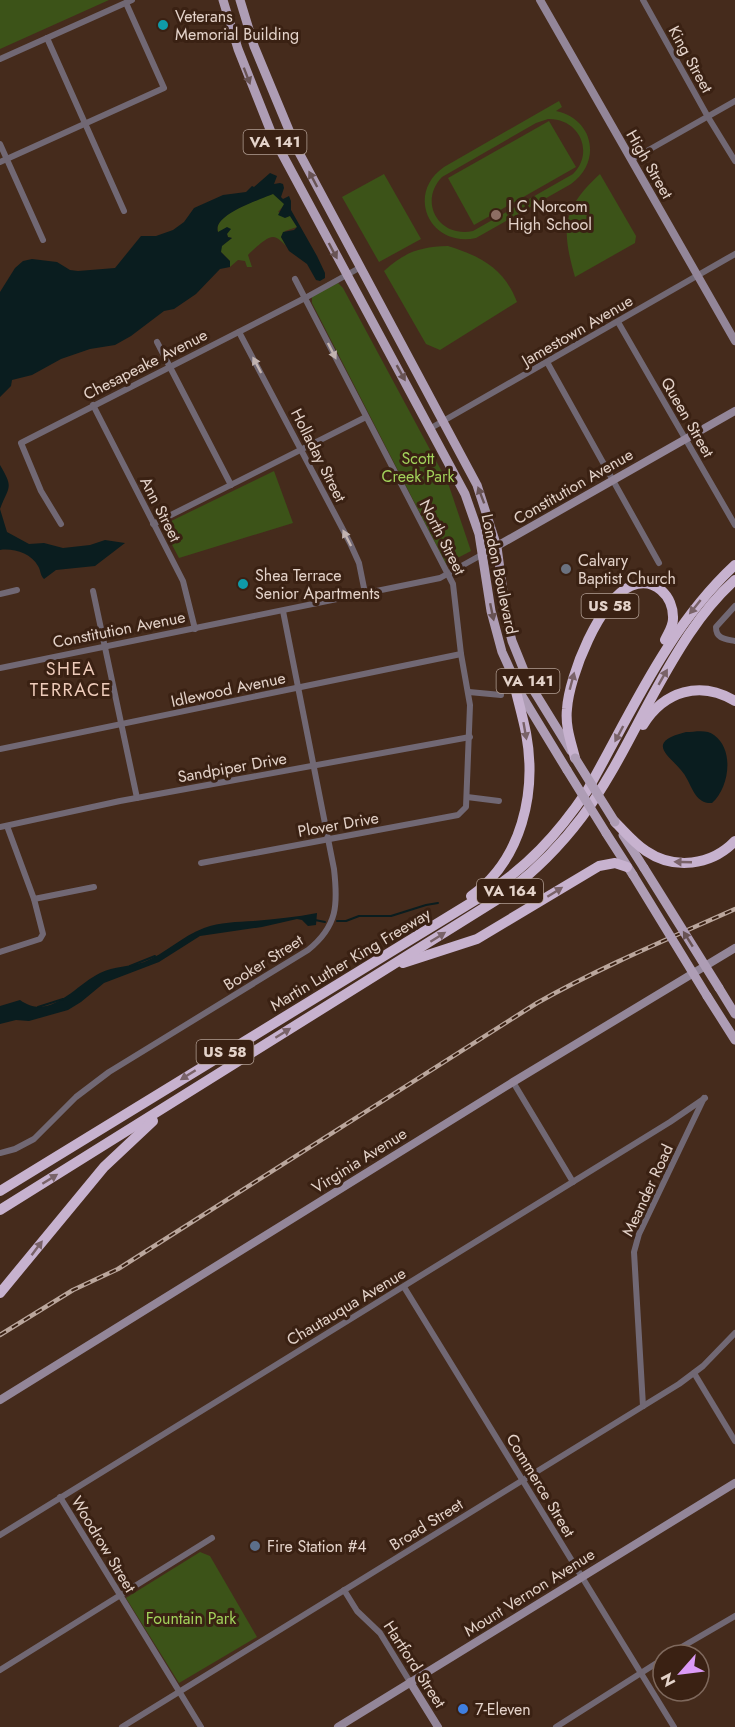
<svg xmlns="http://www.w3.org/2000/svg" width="735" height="1727" font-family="Jost,sans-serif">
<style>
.green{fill:#3c5318;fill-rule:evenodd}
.water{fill:#0a1d1f}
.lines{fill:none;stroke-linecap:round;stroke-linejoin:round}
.stream{stroke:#0a1d1f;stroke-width:2}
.street{stroke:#716874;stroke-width:6}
.secondary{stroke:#938699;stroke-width:8}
.primary{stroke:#ae9db5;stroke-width:9}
.highway{stroke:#c7b2cf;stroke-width:10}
.rail-casing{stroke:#baa69c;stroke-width:4.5}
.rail{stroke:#3a2113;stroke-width:2;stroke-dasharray:7;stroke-linecap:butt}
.primary-bridge{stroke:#ae9db5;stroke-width:9}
.oneway{fill:#685354}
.oneway2{fill:#c2b3b0}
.oneway3{fill:#796268}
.culture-dot{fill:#0f9aa8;stroke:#3a2113;stroke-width:2}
.education-dot{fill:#8d6e63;stroke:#3a2113;stroke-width:2}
.worship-dot{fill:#6b7280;stroke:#3a2113;stroke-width:2}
.service-dot{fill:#5c6f8a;stroke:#3a2113;stroke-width:2}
.shop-dot{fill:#3f7fe0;stroke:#3a2113;stroke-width:2}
.labels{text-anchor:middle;stroke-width:6;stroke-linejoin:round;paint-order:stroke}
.shield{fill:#3a2113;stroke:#b19e93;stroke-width:1.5}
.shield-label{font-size:15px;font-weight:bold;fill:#e4d3ca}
.poi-label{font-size:16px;fill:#e4d3ca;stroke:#3a2113;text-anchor:start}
.street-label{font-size:16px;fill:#e4d3ca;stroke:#3a2113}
.park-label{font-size:16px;fill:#a2d25b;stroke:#3a2113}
.neighbourhood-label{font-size:18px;letter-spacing:1.5px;fill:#eecbba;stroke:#3a2113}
</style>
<rect width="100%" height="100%" fill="#452b1c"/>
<g class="green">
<polygon points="0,0 109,0 0,49"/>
<path d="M559,101L562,107L556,111C594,119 602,162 571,184L476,238C430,248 405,194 444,167ZM548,119C579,118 595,152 573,174L473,231C439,238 418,202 442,177L536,123Z"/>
<polygon points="549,121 576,167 474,225 448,178"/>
<polygon points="384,174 421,239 379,262 342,197"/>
<path d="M600,174L636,236L635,243L575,277C561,228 562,209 600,174Z"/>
<path d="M273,193L285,204L278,212L290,216L297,227L285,231L281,237L286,246C283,243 278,237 273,237C266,237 253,250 248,255L252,267H247L245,261L238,260L230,267V261L221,252V246L232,238L228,237L227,234L218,232C212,214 259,200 273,193Z"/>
<path d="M448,246C480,256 504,268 517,302L440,350L426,344L384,271C405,252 419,247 448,246Z"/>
<polygon points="338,283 343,288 448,483 471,551 446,564 312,303 312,296"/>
<polygon points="274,471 293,523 179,558 163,528 167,523"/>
<polygon points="200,1552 210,1556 257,1637 179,1683 126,1598"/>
</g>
<g class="water">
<path d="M270,173L277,176L274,184L280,183L283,184L284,188L281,197L283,199L289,196L291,201V210L317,256L325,273V278L320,281L316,280L307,264L289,251L281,237L283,232L294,230L297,227L290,216L285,218L278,215L284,204L273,194C259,200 212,215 218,232L227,227L231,229L227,234L228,237L232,238L222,246L221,252L230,261V267L220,269L196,294L174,309L164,311L131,336L115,345L90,349L61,359L32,375L12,380L11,386L0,397V292L15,268L23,261L32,259L57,262L70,270L78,271L115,268L141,236H156L173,230L184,222L194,208L223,195L246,192L252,186L254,187Z"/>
<path d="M0,465C14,489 9,485 0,509L7,532L29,544L44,543L63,548L90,545L105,540L125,543L95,566L56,570L44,579C40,575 41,571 38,566C31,553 13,548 0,550Z"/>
<path d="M686,732C695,732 707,729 714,735C735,750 729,788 712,803C697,804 693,790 687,779C678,759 638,744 686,732Z"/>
<path d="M317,913L316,925L308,926L302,920L297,919L262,927L200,936L159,962L104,983L81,1002L68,1010L29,1021L16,1020L0,1024V1006L20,1000C50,1022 75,985 100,973C114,966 130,967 144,962C165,954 182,936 204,928C220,922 237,922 254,921C275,919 297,917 317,913Z"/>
</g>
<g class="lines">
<g class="stream">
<polyline points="315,920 325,922"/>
<polyline points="337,921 346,921 359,916 391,916 426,905 438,903"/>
<polyline points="130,966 155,956"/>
<polyline points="38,1007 63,999"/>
</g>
<g class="street">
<polyline points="643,0 708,117 735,161"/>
<polyline points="47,38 124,211"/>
<polyline points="0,59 132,0"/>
<polyline points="0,144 43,240"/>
<polyline points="631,160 735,101"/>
<polyline points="0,162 164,88 126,3"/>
<polyline points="618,322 735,525"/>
<polyline points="239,332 350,543 359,563 365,593"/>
<polyline points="157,342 231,485"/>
<polyline points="547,362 659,563"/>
<polyline points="93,405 183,581 195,629"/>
<polyline points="431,428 735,254"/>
<polyline points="61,524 41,491 21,443 305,298 361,267"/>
<polyline points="153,524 366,417"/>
<polyline points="93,591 137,798"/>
<polyline points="0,594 17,590"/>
<path d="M735,606L716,627C716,639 725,639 735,641"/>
<polyline points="0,668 440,578 483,554"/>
<polyline points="469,692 501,695"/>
<polyline points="0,749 461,654"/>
<polyline points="467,797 499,801"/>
<polyline points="0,827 120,801 470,737"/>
<polyline points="201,863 458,815 466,807 470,705 461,654 453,584 295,279"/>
<polyline points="34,899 94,887"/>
<polyline points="0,952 40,939 43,934 34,899 7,826"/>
<polyline points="513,1082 573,1182"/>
<path d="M0,1153L15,1149L34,1139L76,1097L109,1072L308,950C338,926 338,904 334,869L283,611"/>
<polyline points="404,1287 674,1727"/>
<polyline points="694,1373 735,1441"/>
<polyline points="643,1406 634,1252 639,1234 704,1098"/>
<polyline points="60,1497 201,1727"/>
<polyline points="0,1535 670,1122 705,1098"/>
<polyline points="344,1590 357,1611 380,1633 410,1682"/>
<polyline points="668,1655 735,1616"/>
<polyline points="0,1670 212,1538"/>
<polyline points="122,1727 679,1384 703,1366 735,1333"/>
<polyline points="556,1727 663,1659"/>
</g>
<g class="secondary">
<polyline points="540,0 735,341"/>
<polyline points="483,554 735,411"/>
<polyline points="0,1400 513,1082 735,948"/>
<polyline points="410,1682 438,1727"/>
<polyline points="338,1727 735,1483"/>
</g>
<g class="primary">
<polyline points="223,0 238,49 273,137 465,494 479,534 491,611 502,652 522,696 567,770"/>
<polyline points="240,0 254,46 296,147 477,485 497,547 507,621 512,641 529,683 571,751"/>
<polyline points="606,833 633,875"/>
<polyline points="623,835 644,868"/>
<polyline points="719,988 735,1014"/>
<polyline points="707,996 735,1040"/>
</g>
<g class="highway">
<path d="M643,725C664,691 700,680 735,701"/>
<path d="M575,758C571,742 565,726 567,709C569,676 600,599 631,586C654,576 674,596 673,619C673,627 668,633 665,640"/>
<path d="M615,822C625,832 634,843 646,851C674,870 711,866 735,841"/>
<path d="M471,896C522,860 537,792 526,733C522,713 516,694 512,674"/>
<polyline points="403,963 477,939 599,866 615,863 627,867"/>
<path d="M0,1191L482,896C526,869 558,834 587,791C631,713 668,627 735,565"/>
<path d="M0,1210L498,899C530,876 558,849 582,817C610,780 631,735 653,695C675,655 700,611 735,580"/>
<polyline points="0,1293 104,1167 153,1121"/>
</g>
<defs>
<path id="rail" d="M0,1335L73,1290L118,1269L537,1003C601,967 668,939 735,909"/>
</defs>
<use href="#rail" class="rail-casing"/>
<use href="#rail" class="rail"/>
<g class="primary-bridge">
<polyline points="575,758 615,822"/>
<polyline points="567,770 606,833"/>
<polyline points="644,868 719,988"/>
<polyline points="633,875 707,996"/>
</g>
</g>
<defs><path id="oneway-solid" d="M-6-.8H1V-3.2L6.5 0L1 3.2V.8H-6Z" transform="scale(1.5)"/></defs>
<g class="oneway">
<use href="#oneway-solid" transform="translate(247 76) rotate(69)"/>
<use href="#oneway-solid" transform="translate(313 179) rotate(-118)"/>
<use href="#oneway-solid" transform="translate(333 251) rotate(62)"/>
<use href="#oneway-solid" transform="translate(401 373) rotate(61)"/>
<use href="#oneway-solid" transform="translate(481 495) rotate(-111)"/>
<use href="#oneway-solid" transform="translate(492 612) rotate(78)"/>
<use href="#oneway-solid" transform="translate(688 939) rotate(-122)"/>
</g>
<g class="oneway2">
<use href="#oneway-solid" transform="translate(332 351) rotate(63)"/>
<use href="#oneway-solid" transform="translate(257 365) rotate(-118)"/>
<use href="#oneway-solid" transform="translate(347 538) rotate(-117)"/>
</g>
<g class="oneway3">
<use href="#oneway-solid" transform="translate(695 607) rotate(129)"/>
<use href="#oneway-solid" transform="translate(663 677) rotate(-60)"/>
<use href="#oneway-solid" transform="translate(572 681) rotate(-75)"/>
<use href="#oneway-solid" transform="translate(525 731) rotate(80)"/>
<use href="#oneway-solid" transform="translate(619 734) rotate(118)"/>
<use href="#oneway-solid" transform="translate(683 862) rotate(-178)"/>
<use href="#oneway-solid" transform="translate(555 892) rotate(-32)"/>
<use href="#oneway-solid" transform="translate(438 937) rotate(-32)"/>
<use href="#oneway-solid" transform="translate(283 1033) rotate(-32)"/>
<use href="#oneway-solid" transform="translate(188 1075) rotate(148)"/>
<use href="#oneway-solid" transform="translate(50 1179) rotate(-32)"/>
<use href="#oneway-solid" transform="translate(37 1248) rotate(-53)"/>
</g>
<g class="culture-dot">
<circle cx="163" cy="25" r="6"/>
<circle cx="243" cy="584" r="6"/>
</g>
<circle class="education-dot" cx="496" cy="215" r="6"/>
<circle class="worship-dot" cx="566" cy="569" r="6"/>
<circle class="service-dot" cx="255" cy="1546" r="6"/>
<circle class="shop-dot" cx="463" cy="1709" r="6"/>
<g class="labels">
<g class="shield">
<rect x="243.5" y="130" width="63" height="24" rx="4.5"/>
<rect x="581.5" y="594" width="57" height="24" rx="4.5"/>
<rect x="496.5" y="669" width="63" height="24" rx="4.5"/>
<rect x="477" y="879" width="66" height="24" rx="4.5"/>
<rect x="196.5" y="1040" width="57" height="24" rx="4.5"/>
</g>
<g class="shield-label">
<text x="275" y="147">VA 141</text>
<text x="610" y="611">US 58</text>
<text x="528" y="686">VA 141</text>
<text x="510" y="896">VA 164</text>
<text x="225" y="1057">US 58</text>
</g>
<g class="poi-label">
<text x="175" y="22">Veterans<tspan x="175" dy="18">Memorial Building</tspan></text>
<text x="508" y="212">I C Norcom<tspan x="508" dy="18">High School</tspan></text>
<text x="578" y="566">Calvary<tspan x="578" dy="18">Baptist Church</tspan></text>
<text x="255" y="581">Shea Terrace<tspan x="255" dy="18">Senior Apartments</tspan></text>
<text x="267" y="1552">Fire Station #4</text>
<text x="475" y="1715">7-Eleven</text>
</g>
<g class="street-label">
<text transform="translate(691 59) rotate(61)" y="6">King Street</text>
<text transform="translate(650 164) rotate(60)" y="6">High Street</text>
<text transform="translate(577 330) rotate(-30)" y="6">Jamestown Avenue</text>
<text transform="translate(145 364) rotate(-27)" y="6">Chesapeake Avenue</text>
<text transform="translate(688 417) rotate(60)" y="6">Queen Street</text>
<text transform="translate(319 455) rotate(63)" y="6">Holladay Street</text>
<text transform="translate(573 486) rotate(-30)" y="6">Constitution Avenue</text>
<text transform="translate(161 509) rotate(63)" y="6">Ann Street</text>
<text transform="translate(443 537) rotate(63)" y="6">North Street</text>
<text transform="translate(500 574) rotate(78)" y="6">London Boulevard</text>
<text transform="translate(119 629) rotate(-11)" y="6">Constitution Avenue</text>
<text transform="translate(228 689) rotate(-12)" y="6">Idlewood Avenue</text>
<text transform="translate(232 767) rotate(-10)" y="6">Sandpiper Drive</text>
<text transform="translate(338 824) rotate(-10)" y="6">Plover Drive</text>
<text transform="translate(350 959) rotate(-31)" y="6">Martin Luther King Freeway</text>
<text transform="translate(263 962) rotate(-32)" y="6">Booker Street</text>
<text transform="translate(359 1160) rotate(-32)" y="6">Virginia Avenue</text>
<text transform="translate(647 1190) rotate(-65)" y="6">Meander Road</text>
<text transform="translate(346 1306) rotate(-31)" y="6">Chautauqua Avenue</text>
<text transform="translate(541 1485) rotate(59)" y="6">Commerce Street</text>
<text transform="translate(426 1524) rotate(-32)" y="6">Broad Street</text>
<text transform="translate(104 1544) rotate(59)" y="6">Woodrow Street</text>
<text transform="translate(529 1592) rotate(-32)" y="6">Mount Vernon Avenue</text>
<text transform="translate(415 1664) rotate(57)" y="6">Hartford Street</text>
</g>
<g class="park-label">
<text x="418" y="464">Scott<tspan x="418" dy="18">Creek Park</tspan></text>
<text x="191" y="1624">Fountain Park</text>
</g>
<g class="neighbourhood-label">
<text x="71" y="675">SHEA<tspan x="71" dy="21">TERRACE</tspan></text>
</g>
</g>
<g transform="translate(681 1673) rotate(242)"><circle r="28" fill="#3a2113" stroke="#7e685c" stroke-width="1.5"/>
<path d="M0-4.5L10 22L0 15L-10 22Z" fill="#db9af6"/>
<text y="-9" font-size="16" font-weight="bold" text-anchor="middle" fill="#e4d3ca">N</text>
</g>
</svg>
